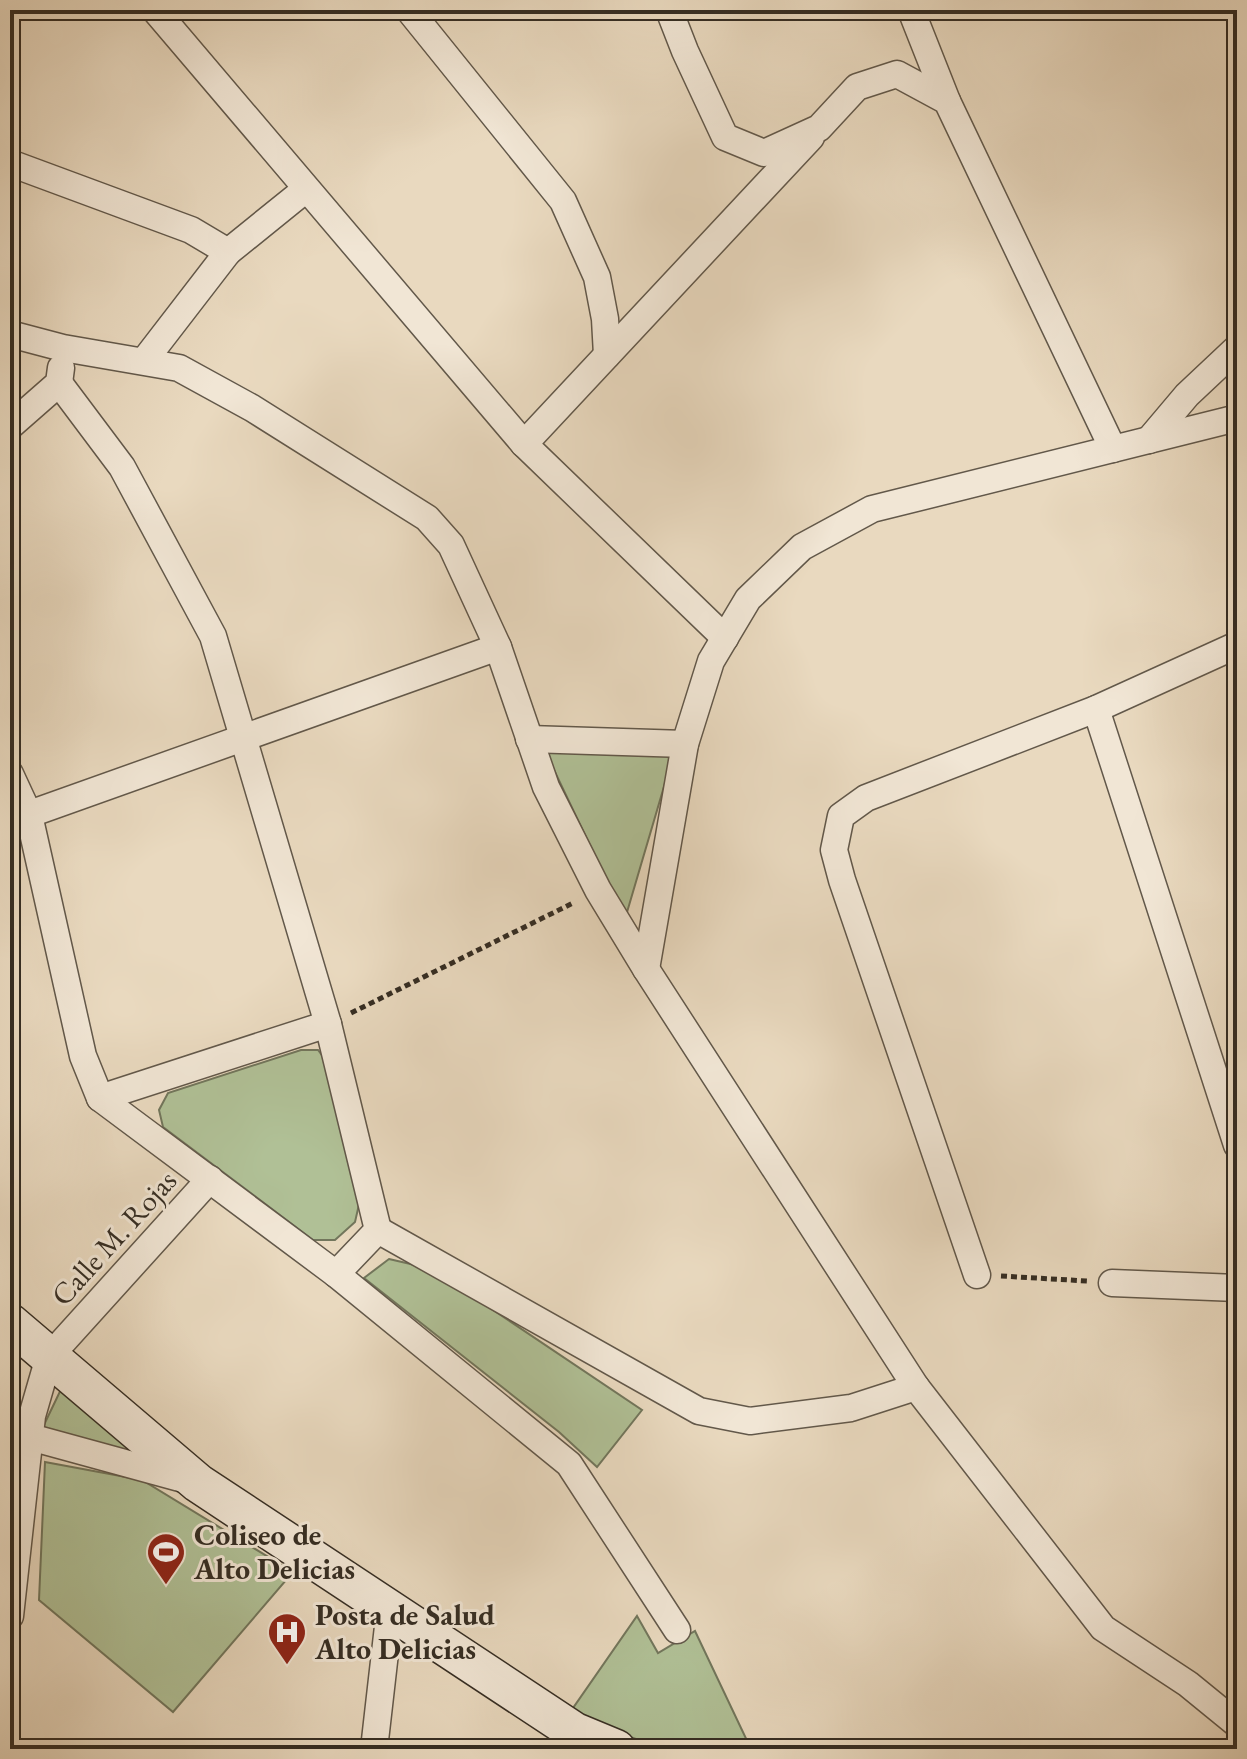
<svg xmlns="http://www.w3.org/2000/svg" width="1247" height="1759" font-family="'EB Garamond',serif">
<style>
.green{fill:#b0c096;stroke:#72765c;stroke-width:2}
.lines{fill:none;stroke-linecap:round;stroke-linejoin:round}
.street-casing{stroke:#62584a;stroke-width:29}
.secondary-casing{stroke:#352d23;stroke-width:41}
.path{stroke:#352d23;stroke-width:5;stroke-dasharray:6 4;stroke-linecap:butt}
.street{stroke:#f1e6d5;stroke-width:26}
.secondary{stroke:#f1e6d5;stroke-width:38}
.labels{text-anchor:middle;stroke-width:6;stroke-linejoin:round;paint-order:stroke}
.street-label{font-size:30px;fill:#352d23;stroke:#f1e6d5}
.poi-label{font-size:30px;font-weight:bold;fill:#352d23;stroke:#f1e6d5;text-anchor:start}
</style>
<rect width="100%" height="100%" fill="#e9d9bf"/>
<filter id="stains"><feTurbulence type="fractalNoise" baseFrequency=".0025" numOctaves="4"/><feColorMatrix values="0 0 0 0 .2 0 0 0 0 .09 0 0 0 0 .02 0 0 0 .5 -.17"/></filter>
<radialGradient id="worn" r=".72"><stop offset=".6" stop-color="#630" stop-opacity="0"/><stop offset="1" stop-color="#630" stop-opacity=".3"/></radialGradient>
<g class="green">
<polygon points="545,751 673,756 625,919"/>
<polygon points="301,1050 318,1050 330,1066 360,1200 355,1222 335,1240 313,1240 163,1127 159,1110 168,1093"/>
<polygon points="389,1259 432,1269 642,1410 597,1467 559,1432 364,1278"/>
<polygon points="64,1383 169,1468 42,1429"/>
<polygon points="45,1462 142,1480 293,1572 173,1712 39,1600"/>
<polygon points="637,1616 658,1653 695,1631 751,1749 665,1749 604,1728 571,1711"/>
</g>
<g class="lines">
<defs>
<g id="street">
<polyline points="155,10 524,444 725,638"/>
<polyline points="409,10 563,201 597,277 605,319 607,355"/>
<polyline points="669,10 685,51 725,137 764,153 819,128 857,87 897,74 947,101 1113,449"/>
<polyline points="911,10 947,101"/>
<polyline points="10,163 191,230 228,252"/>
<polyline points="10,334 63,348 179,368 252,408 427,518 451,545 498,647 546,787 598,890 646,969 916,1387 1103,1628 1188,1684 1237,1724"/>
<polyline points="144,361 228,252 306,189"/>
<polyline points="59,383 122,467 213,636 328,1024 378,1230 336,1274"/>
<polyline points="10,426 59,383 61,368"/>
<polyline points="1149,440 1187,395 1237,348"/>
<polyline points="524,444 811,137"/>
<polyline points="1096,709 1237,1145"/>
<polyline points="529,739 685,744"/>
<polyline points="10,774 29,815 83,1056 100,1098 336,1274 569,1464 677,1630"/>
<polyline points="10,821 498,647"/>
<polyline points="646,969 685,744 711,661 748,599 802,547 872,509 1237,418"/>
<polyline points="100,1098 328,1024"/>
<polyline points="378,1230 699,1411 750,1421 851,1408 916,1387"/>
<polyline points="977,1275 842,880 834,850 841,816 866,798 1096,709 1237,645"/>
<polyline points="1112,1283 1237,1288"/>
<polyline points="30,1437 187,1480"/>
<polyline points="10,1616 32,1416 49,1357 210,1179"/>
<polyline points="374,1749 390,1609"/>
</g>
<polyline id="secondary" points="10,1323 198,1483 575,1732 616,1749"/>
</defs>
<use href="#street" class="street-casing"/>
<use href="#secondary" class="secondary-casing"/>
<g class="path">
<polyline points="351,1013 575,902"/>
<polyline points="1001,1276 1087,1281"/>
</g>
<use href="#street" class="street"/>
<use href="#secondary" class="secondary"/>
</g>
<defs>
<symbol id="stadium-pin" viewBox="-11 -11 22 30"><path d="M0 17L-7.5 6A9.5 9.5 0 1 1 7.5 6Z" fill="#8f2418" stroke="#f1e6d5"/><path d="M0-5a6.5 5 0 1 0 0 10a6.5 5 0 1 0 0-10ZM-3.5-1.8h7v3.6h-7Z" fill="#fff"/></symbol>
<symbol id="hospital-pin" viewBox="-11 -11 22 30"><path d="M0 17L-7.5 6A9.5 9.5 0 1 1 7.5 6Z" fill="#8f2418" stroke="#f1e6d5"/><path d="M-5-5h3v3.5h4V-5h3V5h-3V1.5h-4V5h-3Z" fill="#fff"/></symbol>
</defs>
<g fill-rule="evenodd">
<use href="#stadium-pin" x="144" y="1530" width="44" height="60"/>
<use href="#hospital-pin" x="265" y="1610" width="44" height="60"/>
</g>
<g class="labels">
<g class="street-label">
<text transform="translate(114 1238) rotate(-48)" y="10">Calle M. Rojas</text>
</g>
<g class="poi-label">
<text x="194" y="1545">Coliseo de<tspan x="194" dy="34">Alto Delicias</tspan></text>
<text x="315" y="1625">Posta de Salud<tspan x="315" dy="34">Alto Delicias</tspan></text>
</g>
</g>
<rect width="1247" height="1759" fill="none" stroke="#e9d9bf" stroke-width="40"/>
<rect x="12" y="12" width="1223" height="1735" fill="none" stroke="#352d23" stroke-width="4"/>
<rect x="20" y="20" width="1207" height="1719" fill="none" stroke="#352d23" stroke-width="2"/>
<rect width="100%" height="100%" filter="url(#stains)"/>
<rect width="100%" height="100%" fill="url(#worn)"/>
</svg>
